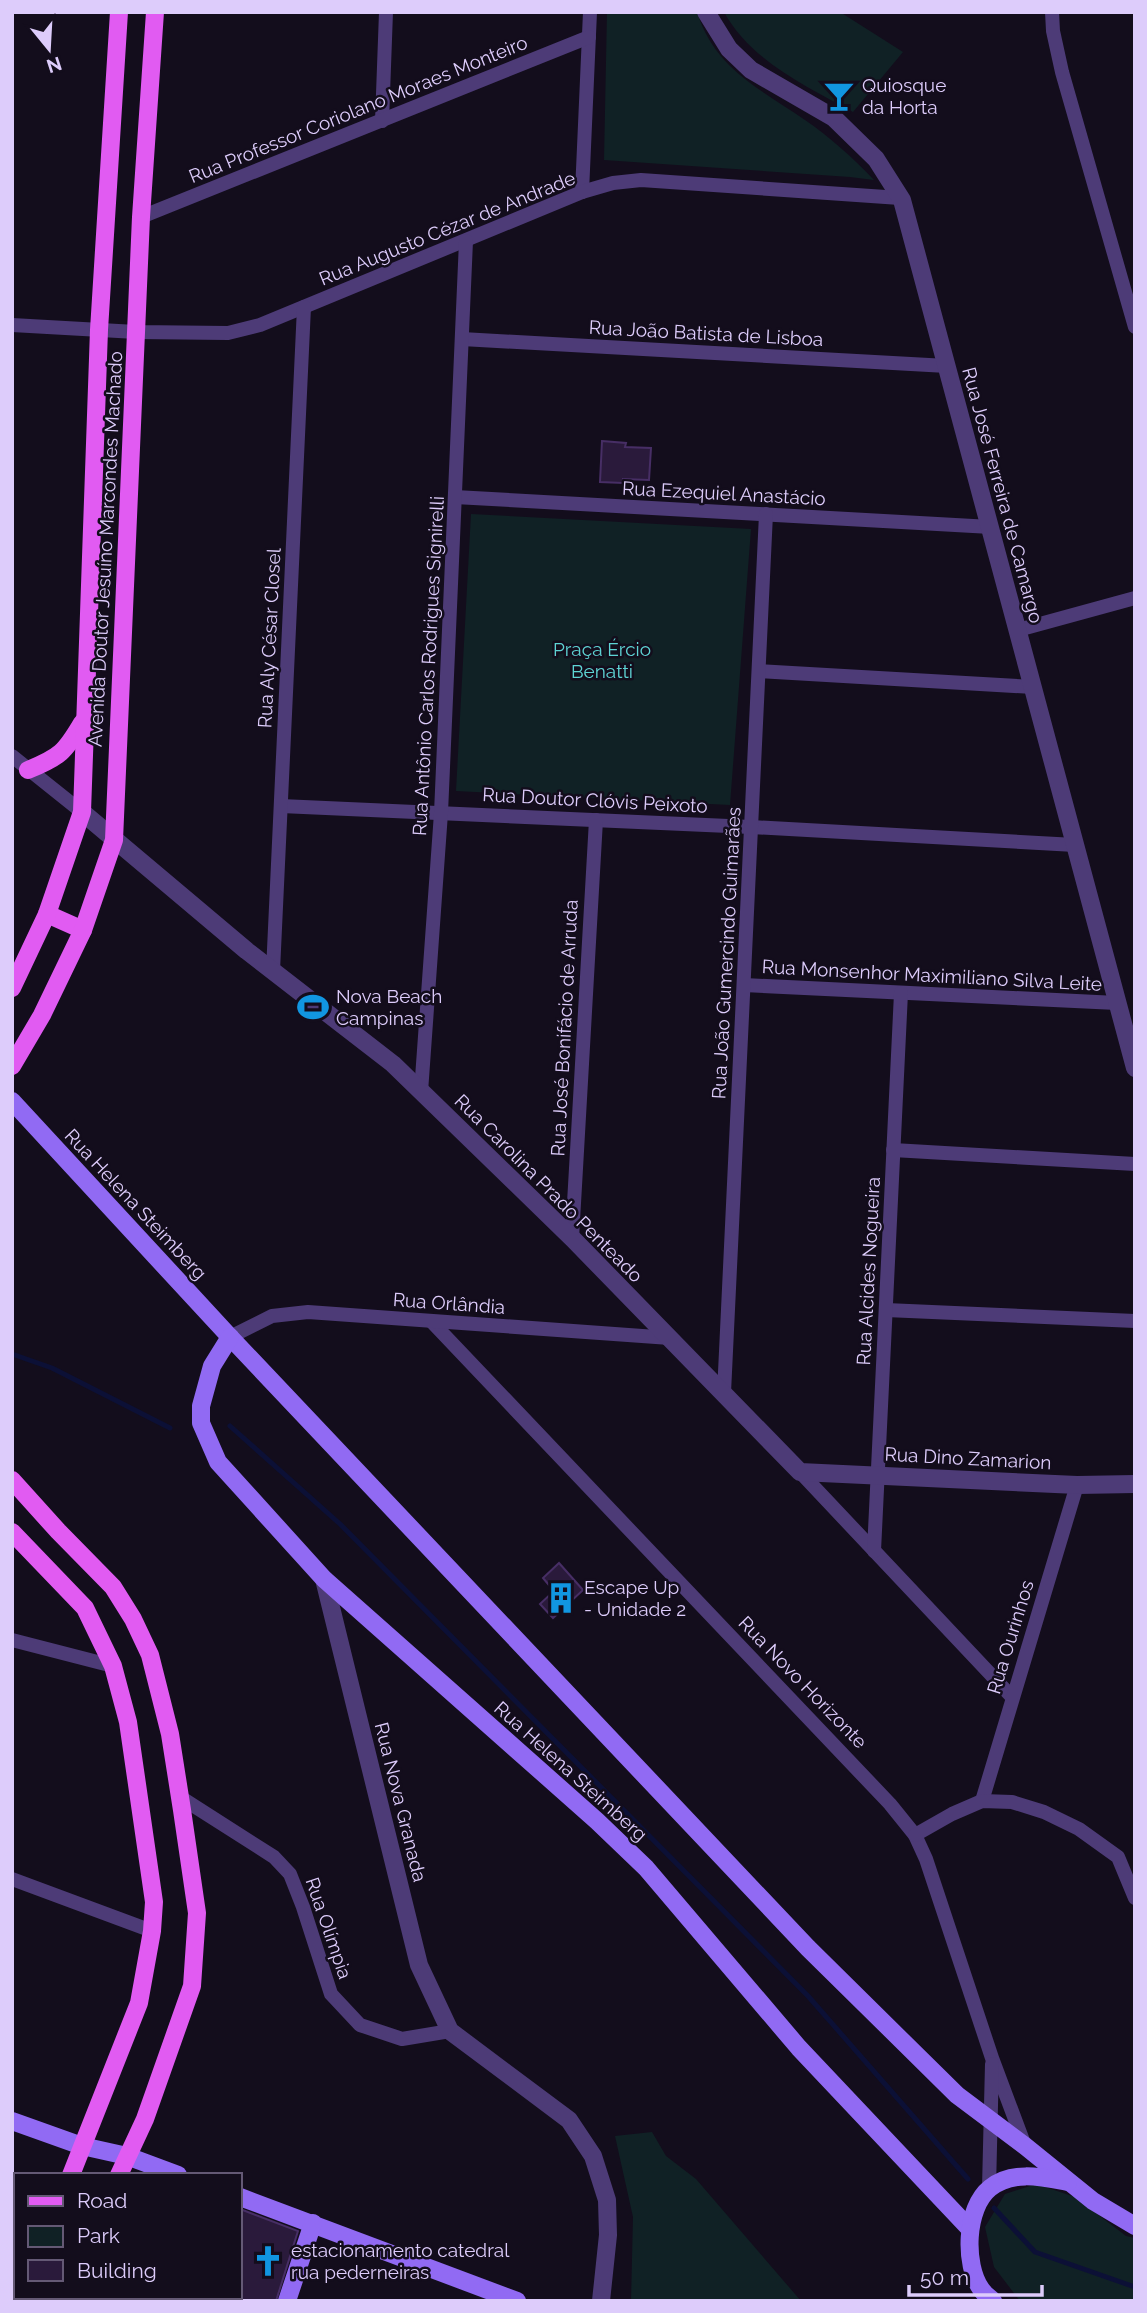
<svg xmlns="http://www.w3.org/2000/svg" width="1147" height="2313" font-family="Raleway,sans-serif">
<style>
.green{fill:#102125}
.lines{fill:none;stroke-linecap:round;stroke-linejoin:round}
.stream{stroke:#0c1036;stroke-width:5}
.building{fill:#2a1a3b;stroke:#472e65;stroke-width:2}
.minor{stroke:#4d3b77;stroke-width:14}
.tertiary{stroke:#4d3b77;stroke-width:18}
.secondary{stroke:#916af3;stroke-width:18}
.primary{stroke:#e15bf2;stroke-width:18}
.labels{text-anchor:middle;stroke-width:5;stroke-linejoin:round;paint-order:stroke}
.poi-label{font-size:19px;fill:#ddccfb;stroke:#130d1c;text-anchor:start}
.street-label{font-size:19px;fill:#ddccfb;stroke:#130d1c}
.park-label{font-size:19px;fill:#5ed3d4;stroke:#130d1c}
</style>
<rect width="100%" height="100%" fill="#130d1c"/>
<g class="green">
<path d="M607,12H697C715,69 759,88 805,120C830,137 853,158 874,180L850,177L604,160Z"/>
<path d="M724,12H840L903,52L853,112C806,86 751,61 724,12Z"/>
<polygon points="471,514 751,529 730,805 456,791"/>
<polygon points="652,2132 666,2156 696,2179 801,2301 631,2301 633,2217 615,2136"/>
<polygon points="1036,2184 1075,2197 1126,2236 1135,2238 1135,2301 1020,2301 994,2267 985,2227 1005,2194"/>
</g>
<g class="lines">
<g class="stream">
<polyline points="12,1354 52,1368 170,1428"/>
<polyline points="230,1426 340,1524 808,1996 968,2179"/>
<polyline points="994,2208 1035,2252 1135,2287"/>
</g>
</g>
<g class="building">
<polygon points="602,441 626,443 625,447 651,448 649,480 623,479 623,483 600,482"/>
<polygon points="559,1563 583,1590 553,1618 540,1604 554,1591 543,1578"/>
<polygon points="240,2209 298,2231 276,2301 240,2301"/>
</g>
<g class="lines">
<g class="minor">
<polyline points="1052,12 1053,31 1062,72 1135,327"/>
<polyline points="382,121 386,12"/>
<polyline points="582,192 590,12"/>
<polyline points="141,217 589,37"/>
<polyline points="12,325 136,332 228,333 260,325 582,192 613,183 641,180 900,198"/>
<polyline points="462,339 947,366"/>
<polyline points="455,497 991,527"/>
<polyline points="1018,630 1135,598"/>
<polyline points="759,671 1033,687"/>
<polyline points="12,756 82,812"/>
<polyline points="281,806 751,827 1075,845"/>
<polyline points="273,971 304,307"/>
<polyline points="744,985 1117,1003"/>
<polyline points="421,1092 441,813 466,241"/>
<polyline points="893,1150 1135,1164"/>
<polyline points="572,1238 596,820"/>
<polyline points="886,1310 1135,1321"/>
<polyline points="431,1321 890,1804 915,1835 926,1859 992,2058 1025,2146"/>
<polyline points="230,1337 272,1316 308,1312 670,1338"/>
<polyline points="724,1393 766,514"/>
<polyline points="800,1472 1012,1697"/>
<polyline points="874,1551 901,993"/>
<polyline points="12,1640 113,1666"/>
<polyline points="180,1797 274,1857 290,1874 303,1907 331,1994 360,2025 402,2039 450,2031"/>
<polyline points="982,1801 1077,1485"/>
<polyline points="915,1835 952,1814 982,1801 1012,1802 1044,1812 1079,1829 1118,1857 1135,1898"/>
<polyline points="12,1879 152,1931"/>
<polyline points="989,2188 992,2064"/>
<polyline points="78,2301 79,2297"/>
</g>
<g class="tertiary">
<polyline points="706,12 729,49 751,70 834,118 876,159 902,200 1135,1068"/>
<polyline points="82,812 247,951 393,1064 572,1238 800,1472 1077,1485 1135,1484"/>
<polyline points="324,1579 419,1965 450,2031 569,2120 593,2156 607,2200 608,2235 601,2301"/>
</g>
<g class="secondary">
<polyline points="12,1101 230,1337 808,1948 957,2095 1025,2146 1093,2201 1135,2226"/>
<polyline points="230,1337 212,1366 201,1406 201,1423 218,1462 324,1579 597,1821 646,1868 799,2048 970,2229"/>
<polyline points="12,2121 82,2146 127,2156 178,2175"/>
<polyline points="240,2197 517,2301"/>
<polyline points="287,2301 313,2223"/>
<path d="M993,2301C989,2297 984,2294 981,2289C964,2265 965,2208 990,2188C1012,2170 1042,2177 1068,2182"/>
</g>
<g class="primary">
<path d="M28,770C60,757 65,752 82,723"/>
<polyline points="47,914 83,930"/>
<polyline points="12,988 47,914 82,812 99,330 119,12"/>
<polyline points="12,1066 42,1015 83,930 114,840 141,217 155,12"/>
<polyline points="12,1480 58,1531 113,1587 133,1619 150,1655 170,1734 182,1810 197,1913 192,1986 145,2119 119,2175"/>
<polyline points="12,1532 85,1608 113,1666 128,1722 154,1902 152,1931 139,2003 71,2175"/>
<polyline points="12,2246 16,2243"/>
<polyline points="12,2277 16,2275"/>
</g>
</g>
<defs>
<symbol id="bar-bare" viewBox="-9 -9 18 18"><path d="M-6-5H6L.8 .8V4.5H3.5V6h-7V4.5H-.8V.8Z" fill="#1196e1" stroke="#130d1c" stroke-width="2.5" paint-order="stroke"/></symbol>
<symbol id="stadium-bare" viewBox="-9 -9 18 18"><path d="M0-5a6.5 5 0 1 0 0 10a6.5 5 0 1 0 0-10ZM-3.5-1.8h7v3.6h-7Z" fill="#1196e1" stroke="#130d1c" stroke-width="2.5" paint-order="stroke"/></symbol>
<symbol id="building-bare" viewBox="-9 -9 18 18"><path d="M-4-6H4V6H1V3H-1V6H-4ZM-2.5-4.3h1.7v1.8h-1.7ZM.8-4.3h1.7v1.8H.8ZM-2.5-1h1.7V.8h-1.7ZM.8-1h1.7V.8H.8Z" fill="#1196e1" stroke="#130d1c" stroke-width="2.5" paint-order="stroke"/></symbol>
<symbol id="church-bare" viewBox="-9 -9 18 18"><path d="M-1.2-6h2.4v3.5h3.3v2.4h-3.3V6h-2.4V-.1h-3.3v-2.4h3.3Z" fill="#1196e1" stroke="#130d1c" stroke-width="2.5" paint-order="stroke"/></symbol>
</defs>
<g fill-rule="evenodd">
<use href="#bar-bare" x="817" y="74" width="44" height="44"/>
<use href="#stadium-bare" x="291" y="985" width="44" height="44"/>
<use href="#building-bare" x="539" y="1576" width="44" height="44"/>
<use href="#church-bare" x="246" y="2239" width="44" height="44"/>
</g>
<g class="labels">
<g class="poi-label">
<text x="862" y="92">Quiosque<tspan x="862" dy="22">da Horta</tspan></text>
<text x="336" y="1003">Nova Beach<tspan x="336" dy="22">Campinas</tspan></text>
<text x="584" y="1594">Escape Up<tspan x="584" dy="22">- Unidade 2</tspan></text>
<text x="291" y="2257">estacionamento catedral<tspan x="291" dy="22">rua pederneiras</tspan></text>
</g>
<g class="street-label">
<text transform="translate(358 109) rotate(-22)" y="7">Rua Professor Coriolano Moraes Monteiro</text>
<text transform="translate(447 228) rotate(-22)" y="7">Rua Augusto Cézar de Andrade</text>
<text transform="translate(706 333) rotate(3)" y="7">Rua João Batista de Lisboa</text>
<text transform="translate(724 493) rotate(3)" y="7">Rua Ezequiel Anastácio</text>
<text transform="translate(1003 495) rotate(75)" y="7">Rua José Ferreira de Camargo</text>
<text transform="translate(105 549) rotate(-87)" y="7">Avenida Doutor Jesuíno Marcondes Machado</text>
<text transform="translate(269 638) rotate(-87)" y="7">Rua Aly César Closel</text>
<text transform="translate(428 666) rotate(-87)" y="7">Rua Antônio Carlos Rodrigues Signirelli</text>
<text transform="translate(595 800) rotate(3)" y="7">Rua Doutor Clóvis Peixoto</text>
<text transform="translate(726 953) rotate(-87)" y="7">Rua João Gumercindo Guimarães</text>
<text transform="translate(932 975) rotate(3)" y="7">Rua Monsenhor Maximiliano Silva Leite</text>
<text transform="translate(564 1028) rotate(-87)" y="7">Rua José Bonifácio de Arruda</text>
<text transform="translate(549 1188) rotate(45)" y="7">Rua Carolina Prado Penteado</text>
<text transform="translate(136 1204) rotate(47)" y="7">Rua Helena Steimberg</text>
<text transform="translate(868 1271) rotate(-87)" y="7">Rua Alcides Nogueira</text>
<text transform="translate(449 1303) rotate(4)" y="7">Rua Orlândia</text>
<text transform="translate(968 1458) rotate(3)" y="7">Rua Dino Zamarion</text>
<text transform="translate(1010 1637) rotate(-73)" y="7">Rua Ourinhos</text>
<text transform="translate(803 1682) rotate(46)" y="7">Rua Novo Horizonte</text>
<text transform="translate(571 1771) rotate(42)" y="7">Rua Helena Steimberg</text>
<text transform="translate(401 1802) rotate(76)" y="7">Rua Nova Granada</text>
<text transform="translate(329 1928) rotate(71)" y="7">Rua Olímpia</text>
</g>
<g class="park-label">
<text x="602" y="656">Praça Ércio<tspan x="602" dy="22">Benatti</tspan></text>
</g>
</g>
<rect width="1147" height="2313" fill="none" stroke="#ddccfb" stroke-width="28"/>
<rect x="14" y="2173" width="228" height="126" fill="#130d1c" stroke="#645975" stroke-width="2"/>
<rect x="28" y="2196" width="35" height="10" fill="#e15bf2" stroke="#645975" stroke-width="2"/>
<text x="77" y="2208" font-size="21" fill="#ddccfb">Road</text>
<rect x="28" y="2226" width="35" height="21" fill="#102125" stroke="#645975" stroke-width="2"/>
<text x="77" y="2243" font-size="21" fill="#ddccfb">Park</text>
<rect x="28" y="2260" width="35" height="21" fill="#2a1a3b" stroke="#645975" stroke-width="2"/>
<text x="77" y="2278" font-size="21" fill="#ddccfb">Building</text>
<g transform="translate(49 49) rotate(162)" stroke="#130d1c" stroke-width="5" paint-order="stroke">
<path d="M0-5L12 26L0 18L-12 26Z" fill="#ddccfb"/>
<text y="-10" font-size="19" font-weight="bold" text-anchor="middle" fill="#ddccfb">N</text>
</g>
<path d="M909 2285v10h133v-10" fill="none" stroke="#ddccfb" stroke-width="3.5"/>
<text x="920" y="2285" font-size="21" fill="#ddccfb" stroke="#130d1c" stroke-width="5" paint-order="stroke">50 m</text>
</svg>
